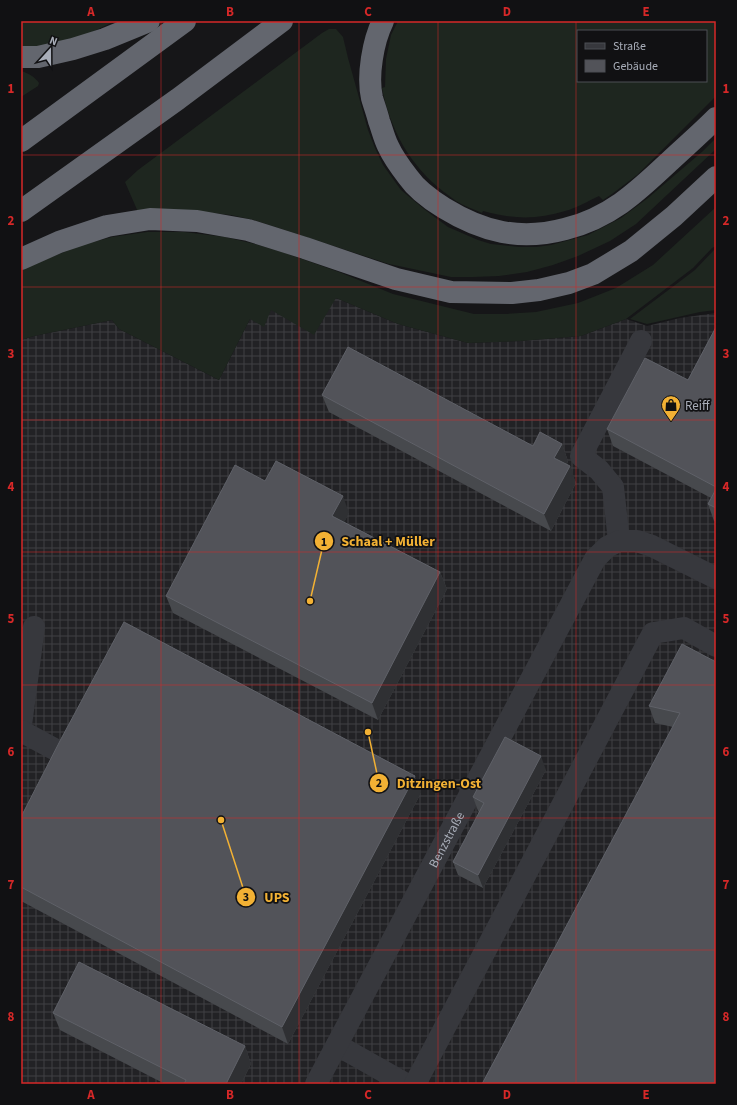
<svg xmlns="http://www.w3.org/2000/svg" width="737" height="1105" font-family="'Source Sans 3',sans-serif">
<style>
.industrial{fill:url(#industrial-grid)}
.grass{fill:#1e261f;fill-rule:evenodd}
.lines{fill:none;stroke-linecap:round;stroke-linejoin:round}
.minor{stroke:#37383d;stroke-width:22}
.highway{stroke:#63666e;stroke-width:22}
.wall{fill:#47494d}
.shaded-wall{fill:#2f3033}
.building{fill:#525359;stroke:#5f6168}
.grid{fill:none;stroke:#d62828;stroke-width:1;stroke-opacity:0.55}
.labels{text-anchor:middle;stroke-width:3.5;stroke-linejoin:round;paint-order:stroke}
.poi-label{font-size:13px;fill:#a8adb8;stroke:#111113;text-anchor:start}
.street-label{font-size:13px;fill:#a8adb8;stroke:#111113}
.leader{fill:none;stroke:#f2b134;stroke-width:1.5}
.callout-dot{fill:#f2b134;stroke:#111113;stroke-width:1.5}
.mark-label{font-size:12px;text-anchor:middle;font-weight:bold;fill:#111}
.callout-label{font-size:14px;text-anchor:middle;font-weight:bold;fill:#f2b134;stroke:#111113;stroke-width:3.5;stroke-linejoin:round;paint-order:stroke}
.neatline{fill:none;stroke:#d62828;stroke-width:1.5}
.grid-label{font-size:13px;text-anchor:middle;font-weight:bold;fill:#d62828}
</style>
<defs>
<pattern id="industrial-grid" width="8" height="8" patternUnits="userSpaceOnUse"><rect width="8" height="8" fill="#222225"/><path d="M0 4h8M4 0v8" fill="none" stroke="#3f3f43"/></pattern>
</defs>
<rect width="100%" height="100%" fill="#161618"/>
<polygon class="industrial" points="336,298 398,324 468,343 521,341 581,336 626,319 647,326 680,318 716,313 716,1084 21,1084 21,340 34,336 112,320 119,329 219,380 250,319 271,310"/>
<g class="grass">
<polygon points="21,21 115,21 71,42 31,47 21,46"/>
<path d="M398,21H716V96L637,175L612,194L603,200L599,196C588,201 577,208 565,211C537,220 511,219 483,211L482,213C474,209 464,206 456,201C452,198 448,195 444,192C410,166 390,129 382,88L385,87L386,59L391,35ZM578,31H706V81H578Z"/>
<polygon points="329,29 336,29 343,37 348,58 368,130 375,148 383,165 401,190 424,209 448,227 478,240 491,244 519,247 536,247 551,245 588,235 621,218 648,198 703,151 716,138 716,149 636,224 610,241 578,256 553,265 527,272 499,276 473,277 451,277 389,264 254,220 231,215 183,210 138,212 125,182 138,170 322,33"/>
<path d="M21,71C28,73 35,77 39,83L38,86L21,97Z"/>
<polygon points="716,207 716,246 712,248 693,268 626,319 581,336 521,341 468,343 398,324 336,298 314,335 271,310 264,327 250,319 219,380 119,329 112,320 34,336 21,340 21,269 82,245 112,237 147,232 184,232 225,237 255,244 285,253 339,272 393,294 474,314 506,314 536,312 578,303 616,288 653,265"/>
<polygon points="716,249 716,310 700,312 647,324 630,319 695,270 714,250"/>
</g>
<g class="lines">
<g class="minor">
<polyline points="619,541 613,487 599,470 581,456 641,341"/>
<polyline points="21,725 34,627"/>
<polyline points="21,731 67,756"/>
<polyline points="337,1045 406,1084"/>
<path id="s1" d="M316,1084L595,559L607,547L619,541H637L652,546L716,578"/>
<polyline points="415,1084 653,633 684,628 716,646"/>
</g>
<g class="highway">
<path d="M383,21C373,41 367,76 372,98C374,105 377,113 379,121C382,129 384,138 388,146C393,157 401,168 408,177C417,190 431,200 444,208C483,232 520,241 565,229C610,218 637,192 670,161C685,147 701,133 716,118"/>
<polyline points="21,57 38,57 73,49 105,39 149,21"/>
<polyline points="21,141 185,21"/>
<polyline points="21,211 178,99 282,21"/>
<polyline points="21,259 59,242 107,226 150,219 197,221 248,230 305,248 396,279 451,292 512,293 539,290 569,283 593,274 631,251 674,216 716,177"/>
</g>
</g>
<g class="wall">
<polygon points="716,327 716,522 714,521 708,504 711,498 613,446 607,429 688,380"/>
<polygon points="322,395 533,446 562,444 568,461 567,464 576,483 551,531 329,412"/>
<polygon points="265,481 349,513 344,522 440,572 447,589 378,720 173,613 166,596"/>
<polygon points="716,662 716,1084 482,1084 673,727 655,723 649,706"/>
<polygon points="546,770 483,888 458,875 453,862 480,812 478,811 473,797"/>
<polygon points="421,793 288,1044 21,901 21,817"/>
<polygon points="53,1013 245,1046 251,1064 241,1084 165,1084 60,1030"/>
</g>
<g class="shaded-wall">
<polygon points="562,444 568,461 561,475 554,458"/>
<polygon points="570,466 576,483 551,531 544,514"/>
<polygon points="343,496 349,513 339,533 332,516"/>
<polygon points="440,572 447,589 378,720 372,703"/>
<polygon points="541,756 546,770 483,888 478,875"/>
<polygon points="415,776 421,793 288,1044 282,1027"/>
<polygon points="245,1046 251,1064 241,1084 226,1084"/>
</g>
<g class="building">
<polygon points="716,327 716,487 607,429 645,358 688,380"/>
<polygon points="348,347 533,446 540,432 562,444 554,458 570,466 544,514 322,395"/>
<polygon points="276,461 343,496 332,516 440,572 372,703 166,596 235,465 265,481"/>
<polygon points="716,489 716,508 708,504"/>
<polygon points="124,622 415,776 282,1027 21,887 21,817 61,739"/>
<polygon points="682,644 716,662 716,1084 574,1084 572,1083 571,1084 482,1084 680,713 649,706"/>
<polygon points="505,737 541,756 478,875 453,862 484,803 473,797"/>
<polygon points="79,962 245,1046 226,1084 184,1084 186,1080 53,1013"/>
</g>
<path class="grid" d="M161,21V1084M299,21V1084M438,21V1084M576,21V1084M21,155H716M21,287H716M21,420H716M21,552H716M21,685H716M21,818H716M21,950H716"/>
<defs>
<symbol id="shop-pin" viewBox="-11 -11 22 30"><path d="M0 17L-7.5 6A9.5 9.5 0 1 1 7.5 6Z" fill="#f2b134" stroke="#111113"/><path d="M-5-2.5h2.3a2.7 3.5 0 0 1 5.4 0H5L5.5 6h-11ZM-1.5-2.5h3a1.5 2.3 0 0 0-3 0Z" fill="#111"/></symbol>
</defs>
<g fill-rule="evenodd">
<use href="#shop-pin" x="660" y="394" width="22" height="30"/>
</g>
<g class="labels">
<g class="poi-label">
<text x="685" y="410">Reiff</text>
</g>
<g class="street-label">
<text dy="5" stroke="none"><textPath href="#s1" startOffset="277">Benzstraße</textPath></text>
</g>
</g>
<path class="leader" d="M310 601L324 541M368 732L379 783M221 820L246 897"/>
<g class="callout-dot">
<circle cx="310" cy="601" r="4"/>
<circle cx="368" cy="732" r="4"/>
<circle cx="221" cy="820" r="4"/>
<circle cx="324" cy="541" r="10"/>
<circle cx="379" cy="783" r="10"/>
<circle cx="246" cy="897" r="10"/>
</g>
<g class="mark-label">
<text x="324" y="546">1</text>
<text x="379" y="787">2</text>
<text x="246" y="901">3</text>
</g>
<g class="callout-label">
<text x="388" y="546">Schaal + Müller</text>
<text x="439" y="788">Ditzingen-Ost</text>
<text x="277" y="902">UPS</text>
</g>
<rect width="737" height="1105" fill="none" stroke="#111113" stroke-width="44"/>
<rect x="577" y="30" width="130" height="52" fill="#111113" stroke="#4d4f55"/>
<rect x="585" y="43" width="20" height="6" fill="#37383d" stroke="#4d4f55"/>
<text x="613" y="50" font-size="12" fill="#a8adb8">Straße</text>
<rect x="585" y="60" width="20" height="12" fill="#525359" stroke="#4d4f55"/>
<text x="613" y="70" font-size="12" fill="#a8adb8">Gebäude</text>
<g transform="translate(50 50) rotate(21)" stroke="#111113" stroke-width="3" paint-order="stroke">
<path d="M0-3L7 15L0 10L-7 15Z" fill="#a8adb8"/>
<text y="-6" font-size="11" font-weight="bold" text-anchor="middle" fill="#a8adb8">N</text>
</g>
<rect x="22" y="22" width="693" height="1061" class="neatline"/>
<g class="grid-label">
<text x="91" y="16">A</text>
<text x="230" y="16">B</text>
<text x="368" y="16">C</text>
<text x="507" y="16">D</text>
<text x="646" y="16">E</text>
<text x="11" y="93">1</text>
<text x="726" y="93">1</text>
<text x="11" y="225">2</text>
<text x="726" y="225">2</text>
<text x="11" y="358">3</text>
<text x="726" y="358">3</text>
<text x="11" y="491">4</text>
<text x="726" y="491">4</text>
<text x="11" y="623">5</text>
<text x="726" y="623">5</text>
<text x="11" y="756">6</text>
<text x="726" y="756">6</text>
<text x="11" y="889">7</text>
<text x="726" y="889">7</text>
<text x="11" y="1021">8</text>
<text x="726" y="1021">8</text>
<text x="91" y="1099">A</text>
<text x="230" y="1099">B</text>
<text x="368" y="1099">C</text>
<text x="507" y="1099">D</text>
<text x="646" y="1099">E</text>
</g>
</svg>
